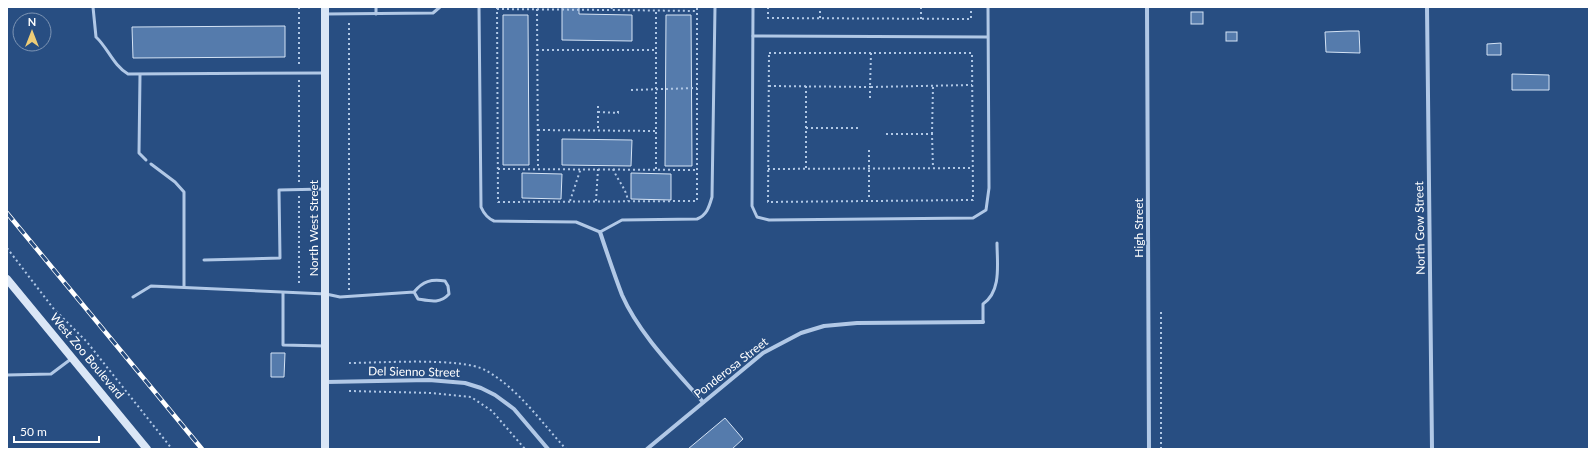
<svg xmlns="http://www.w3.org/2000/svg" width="1596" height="456" font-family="Lato,sans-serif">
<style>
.building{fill:#557bac;stroke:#d4e3f5}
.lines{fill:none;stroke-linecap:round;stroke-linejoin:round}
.path{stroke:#b1c8e6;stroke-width:2;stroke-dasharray:2 3;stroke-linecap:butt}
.service{stroke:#b1c8e6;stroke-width:3}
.minor{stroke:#b1c8e6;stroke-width:4}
.secondary{stroke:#dae6f6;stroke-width:8}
.rail-casing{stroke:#fff;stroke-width:4.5}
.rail{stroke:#284e82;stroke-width:3;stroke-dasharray:9;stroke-linecap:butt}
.labels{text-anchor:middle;stroke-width:3;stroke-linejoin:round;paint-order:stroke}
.street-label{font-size:12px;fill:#fff;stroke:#284e82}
</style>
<rect width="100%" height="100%" fill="#284e82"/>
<g class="building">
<polygon points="562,7 579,7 579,14 632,15 632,41 562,40"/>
<rect x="1191" y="12" width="12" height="12"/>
<polygon points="503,15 528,15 529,165 503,165"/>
<polygon points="666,15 691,15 692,166 665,166"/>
<polygon points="285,26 285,57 133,58 132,27"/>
<polygon points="1349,31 1359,31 1360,53 1326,52 1325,32"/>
<rect x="1226" y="32" width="11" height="9"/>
<polygon points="1501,43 1501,55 1487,55 1487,44"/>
<polygon points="1512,74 1549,75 1549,90 1512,90"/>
<polygon points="562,139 632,140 631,166 562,165"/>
<polygon points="522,173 562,174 561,199 522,198"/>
<polygon points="631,173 671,174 671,200 631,199"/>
<polygon points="271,353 285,353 284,377 271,377"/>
<polygon points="725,418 743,439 732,449 688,449"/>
</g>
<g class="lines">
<g class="path">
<polyline points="299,7 299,66"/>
<polyline points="497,7 498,202 697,201 697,7"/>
<polyline points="612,7 611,10 697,11"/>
<polyline points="768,7 768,18 971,19 971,7"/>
<polyline points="921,7 921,19"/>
<polyline points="497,9 611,10"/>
<polyline points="537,9 538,168"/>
<polyline points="820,18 820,7"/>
<polyline points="537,50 656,50"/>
<polygon points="769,53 972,53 973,200 768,202"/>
<polyline points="871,53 870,87 972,85"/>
<polyline points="299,80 299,184"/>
<polyline points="769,86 870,87 870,100"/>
<polyline points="806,86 806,168"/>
<polyline points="631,90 697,88"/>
<polyline points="598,106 598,131"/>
<polyline points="598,112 618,113 618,110"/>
<polyline points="806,128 859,128"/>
<polyline points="538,130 655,131"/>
<polyline points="886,134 932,134 933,168"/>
<polyline points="932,134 933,86"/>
<polyline points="869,150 869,200"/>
<polyline points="498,169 697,170"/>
<path d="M613,169C618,181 626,188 628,201"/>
<polyline points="656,169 656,10"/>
<polyline points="768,169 973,168"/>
<polyline points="299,196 299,286"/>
<polyline points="570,201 581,168"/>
<polyline points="596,201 598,169"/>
<polyline points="7,248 53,308 87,342 172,449"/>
<polyline points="349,290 349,20"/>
<path d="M349,363C379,363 461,357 485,370C518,388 541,422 566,449"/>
<polyline points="349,391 432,393 471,397 492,411 525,449"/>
<polyline points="1161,449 1161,312"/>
</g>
<g class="service">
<path d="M93,7L96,37C108,48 113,65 128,74L323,73"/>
<path d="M479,7L481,207C484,214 487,218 494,221L576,222L600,232L622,220L697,219C707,215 709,207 712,197L715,7"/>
<polyline points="753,7 752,206 757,217 769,220 973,218 986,210 989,188 988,7"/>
<polyline points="325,14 433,13 440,7"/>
<polyline points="376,14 376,7"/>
<polyline points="753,36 987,37"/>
<polyline points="140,75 139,153 146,160"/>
<polyline points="151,164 175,182 184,192 184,287"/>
<polyline points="204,260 280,258 279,190 324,189"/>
<polyline points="283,293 283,345 325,346"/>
<path d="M133,297L151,286L326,294L340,297L414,292C423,281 431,279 445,281L448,286L449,294C440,304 430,301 418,299L414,292"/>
<path d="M983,322V304C1002,291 997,263 997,243"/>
<polyline points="7,375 51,374 71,359"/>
</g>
<g class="minor">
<polyline points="1147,7 1149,449"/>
<polyline points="1427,7 1432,449"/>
<path d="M600,232C607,253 614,274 622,295C639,334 676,371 703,402"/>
<polyline points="326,382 429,380 465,383 481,388 495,395 514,409 548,449"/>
<polyline points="647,449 763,353 801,333 824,326 857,323 983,322"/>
</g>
<g class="secondary">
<polyline points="7,279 147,449"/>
<polyline points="325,449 325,7"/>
</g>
<defs>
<polyline id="rail" points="7,213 202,449"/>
</defs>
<use href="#rail" class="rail-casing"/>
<use href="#rail" class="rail"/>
</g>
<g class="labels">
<g class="street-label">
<text transform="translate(314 228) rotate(-90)" y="4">North West Street</text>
<text transform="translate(1139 228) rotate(-90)" y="4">High Street</text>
<text transform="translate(1420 228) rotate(-91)" y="4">North Gow Street</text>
<text transform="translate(87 356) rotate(50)" y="4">West Zoo Boulevard</text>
<text transform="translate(731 368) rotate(-38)" y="4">Ponderosa Street</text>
<text transform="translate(414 372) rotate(1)" y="4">Del Sienno Street</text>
</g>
</g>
<rect width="1596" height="456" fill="none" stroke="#ffffff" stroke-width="16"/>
<g transform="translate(32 32)"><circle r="19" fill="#284e82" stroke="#7e95b4"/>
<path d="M0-3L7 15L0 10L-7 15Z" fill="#eecd77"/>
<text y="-6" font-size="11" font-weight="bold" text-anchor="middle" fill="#ffffff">N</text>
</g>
<path d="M14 436v6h85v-6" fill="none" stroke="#ffffff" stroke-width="2"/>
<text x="20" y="436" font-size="12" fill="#ffffff" stroke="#284e82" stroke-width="3" paint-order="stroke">50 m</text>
</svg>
